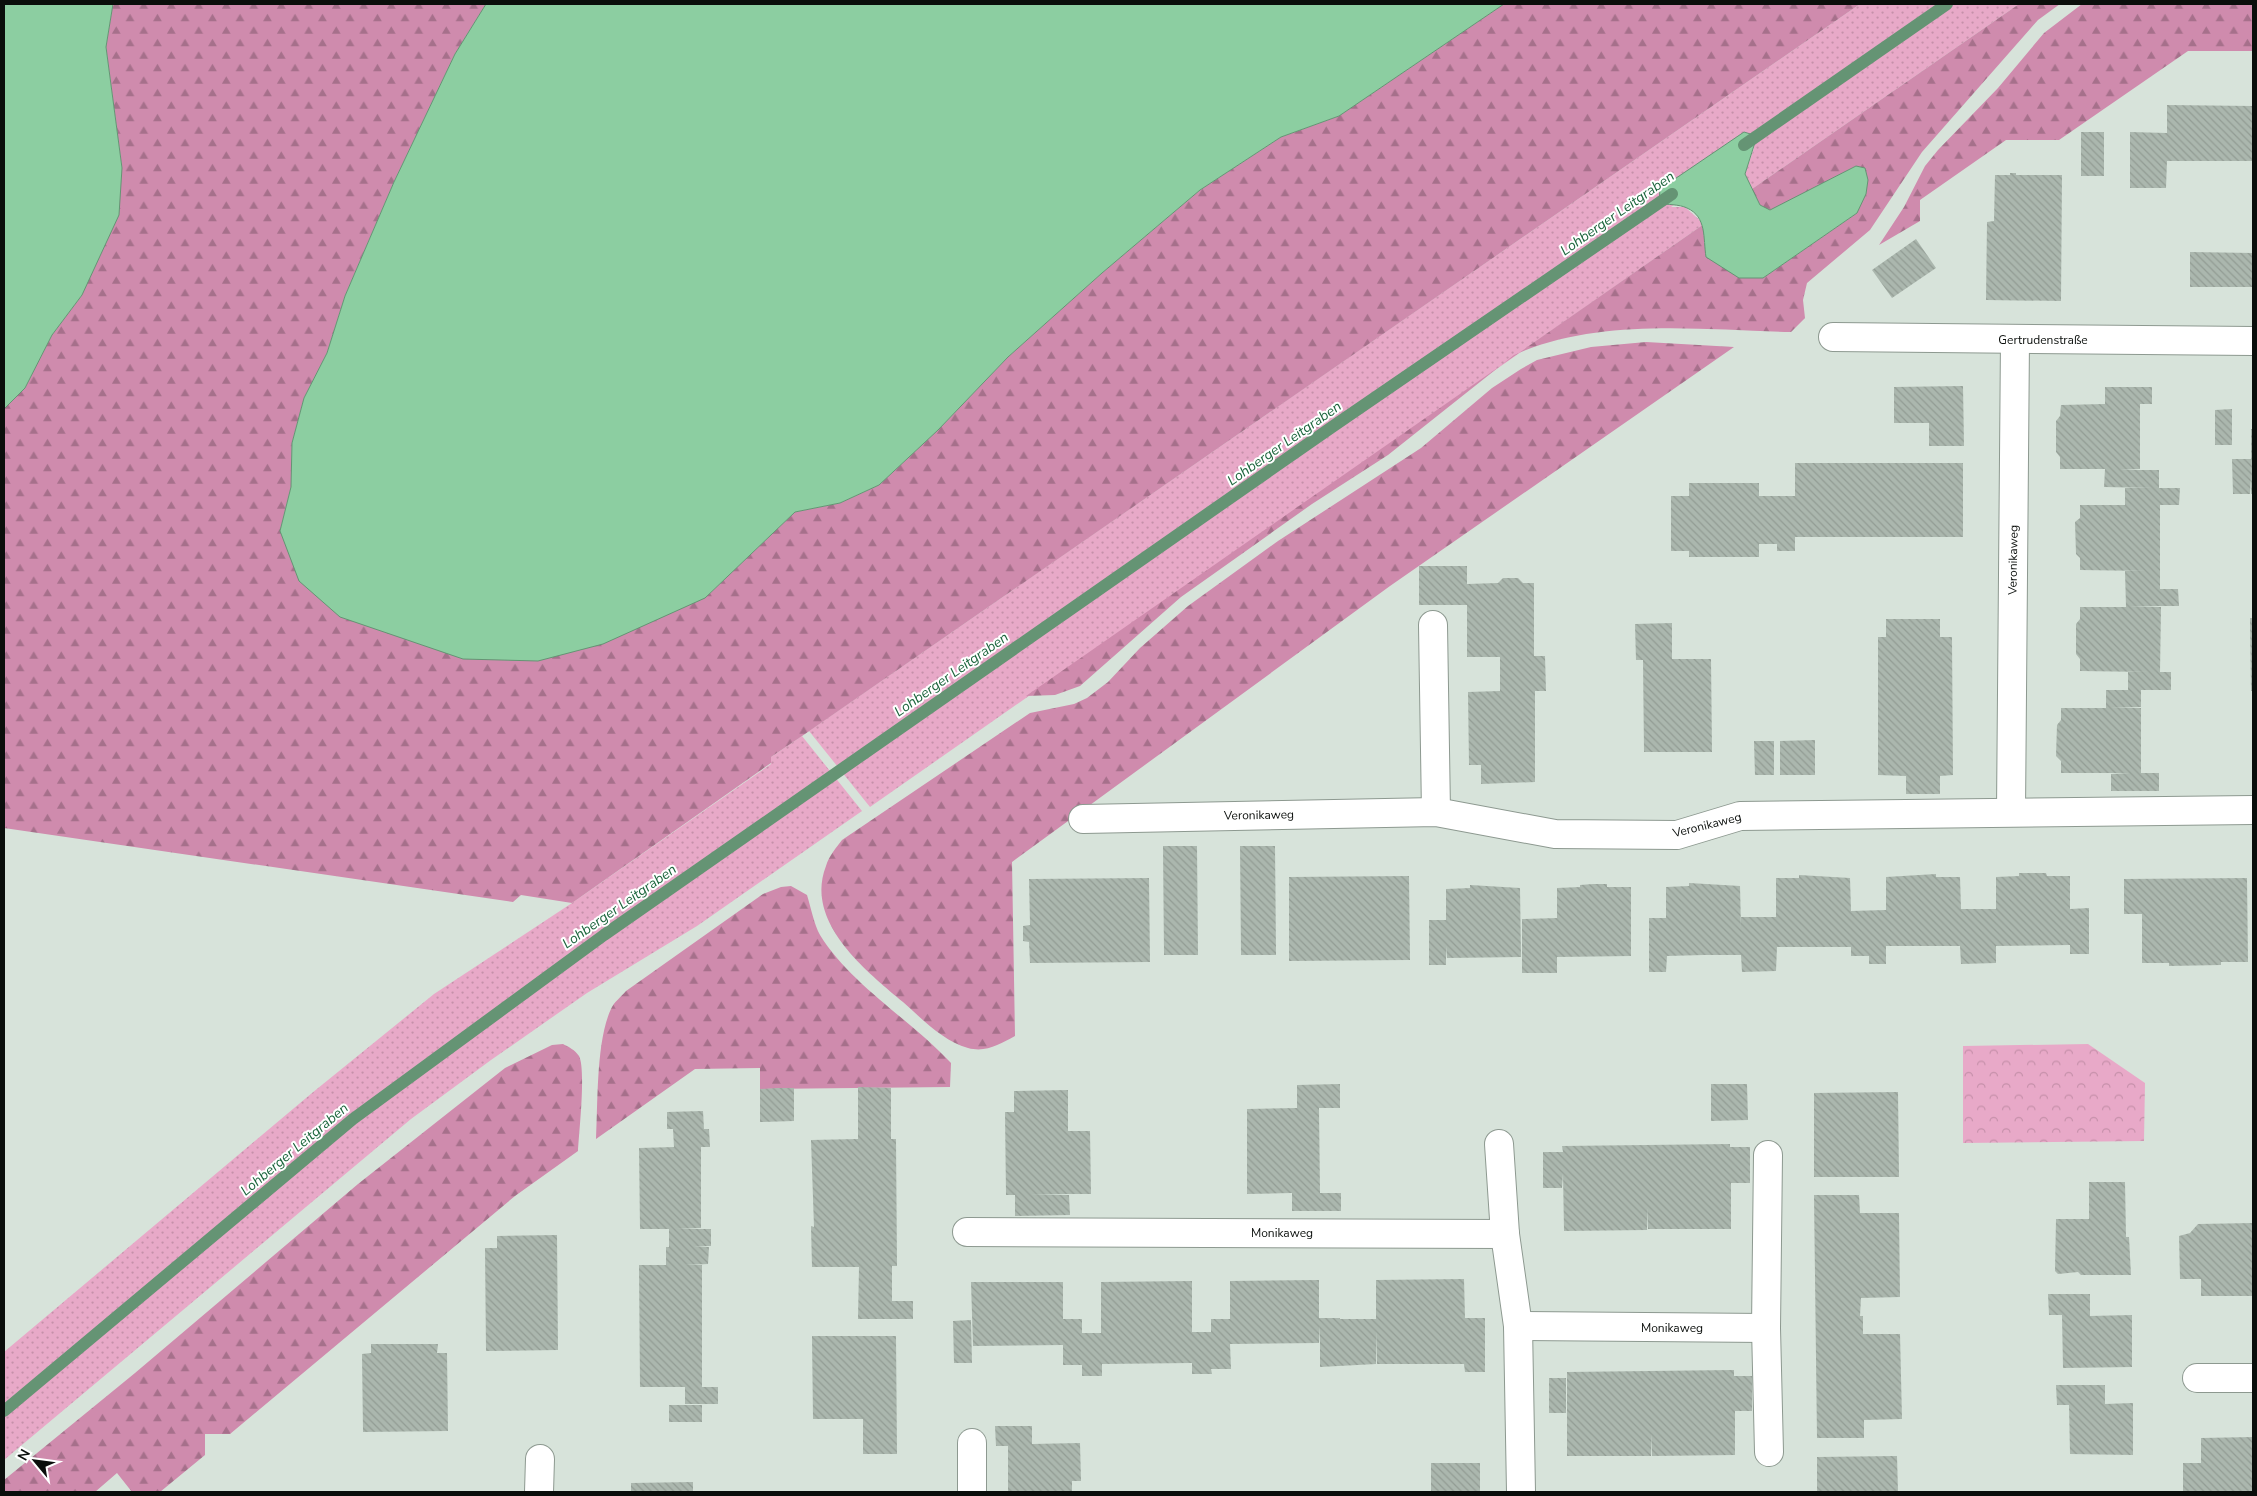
<svg xmlns="http://www.w3.org/2000/svg" width="2257" height="1496" font-family="'Nunito Sans',sans-serif">
<style>
.grass{fill:url(#grass-dots)}
.forest{fill:url(#forest-firs)}
.park{fill:url(#park-crowns)}
.water{fill:#8ccea1;stroke:#659474}
.lines{fill:none;stroke-linecap:round;stroke-linejoin:round}
.stream{stroke:#659474;stroke-width:12}
.building{fill:url(#building-back-hatch)}
.minor-casing{stroke:#8d9990;stroke-width:30}
.minor{stroke:#fff;stroke-width:28}
.labels{text-anchor:middle;stroke-width:4;stroke-linejoin:round;paint-order:stroke}
.street-label{font-size:12px;fill:#0a0e0b;stroke:#fff}
.water-label{font-size:14px;font-style:italic;fill:#1a643b;stroke:#fff}
</style>
<defs>
<pattern id="grass-dots" width="8" height="8" patternUnits="userSpaceOnUse" patternTransform="scale(1.25)"><rect width="8" height="8" fill="#e8a9c8"/><path d="M2 2h.1M6 6h.1" fill="none" stroke="#c690aa" stroke-width="1.8" stroke-linecap="round"/></pattern>
<pattern id="forest-firs" width="22" height="20" patternUnits="userSpaceOnUse" patternTransform="scale(1.25)"><rect width="22" height="20" fill="#cf8bad"/><path d="M5 1l3.5 6h-7zM16 11l3.5 6h-7z" fill="#a6708b"/></pattern>
<pattern id="park-crowns" width="20" height="18" patternUnits="userSpaceOnUse" patternTransform="scale(1.25)"><rect width="20" height="18" fill="#e8a9c8"/><path d="M2 6a3 3 0 1 1 6 0M12 15a3 3 0 1 1 6 0" fill="none" stroke="#c690aa"/></pattern>
<pattern id="building-back-hatch" width="6" height="6" patternUnits="userSpaceOnUse" patternTransform="scale(1.25)"><rect width="6" height="6" fill="#abb7ae"/><path d="M-1 5l2 2M0 0l6 6M5-1l2 2" fill="none" stroke="#929c94"/></pattern>
</defs>
<rect width="100%" height="100%" fill="#d7e3da"/>
<g class="grass">
<polygon points="1860,4 2019,4 1752,189 1745,174 1754,148 1671,207 1685,207 1704,224 870,807 809,731"/>
<polygon points="802,736 862,811 697,926 587,993 491,1060 411,1119 4,1460 4,1352 312,1093 434,994 572,903 771,764 771,757"/>
</g>
<g class="forest">
<polygon points="113,4 486,4 455,54 394,182 345,296 327,353 304,398 292,443 291,487 280,531 705,598 795,512 840,503 879,485 938,430 1008,357 1102,273 1200,190 1281,137 1339,116 1504,4 1860,4 805,734 771,757 771,763 572,903 521,895 513,902 4,828 4,409 25,388 52,335 82,295 122,168 106,47"/>
<path d="M2019,4H2060L2038,20L1922,152L1870,230L1807,283L1803,300L1805,318L1791,332C1701,330 1599,317 1514,355L1388,455L1312,504L1181,597L1080,686L1055,695L1026,696L1704,224V243L1739,278H1763L1857,213L1856,166L1770,211L1760,205L1752,189Z"/>
<polygon points="2082,4 2253,4 2253,51 2188,51 2059,140 2006,140 1920,200 1920,221 1879,245 1904,207 1925,166 1938,150 1998,88 2044,33"/>
<path d="M1646,342L1734,347L1390,586L1012,862L1015,1036C1000,1044 986,1053 968,1048C943,1041 922,1019 903,1002C866,971 804,922 826,866C829,856 836,848 842,840L1030,713L1074,704L1087,698L1108,682L1140,648L1188,606L1278,541L1421,448L1492,388L1521,369L1537,360L1591,347Z"/>
<path d="M791,886L807,895C811,908 814,924 820,935C851,985 911,1020 951,1063L950,1087L760,1089V1068L695,1069L596,1139C598,1103 596,1041 611,1009C614,1002 621,997 626,991L763,894L781,887Z"/>
<path d="M563,1044C569,1047 575,1050 579,1056C586,1069 579,1133 578,1151L515,1196L230,1434H205V1455L160,1492H132L117,1473L95,1492H4V1480L135,1373L358,1184L505,1068L552,1045Z"/>
</g>
<polygon class="park" points="2088,1044 2145,1083 2144,1141 1963,1143 1963,1046"/>
<g class="water">
<polygon points="4,4 113,4 106,47 122,168 119,215 82,295 52,335 25,388 4,409"/>
<polygon points="486,4 1504,4 1339,116 1281,137 1200,190 1102,273 1008,357 938,430 879,485 840,503 795,512 705,598 603,644 538,661 463,659 340,617 299,581 280,531 291,487 292,443 304,398 327,353 345,296 394,182 455,54"/>
<path d="M1744,132L1757,136L1745,174L1760,205L1770,210L1856,166L1865,168L1868,180L1866,194L1857,213L1763,278H1739L1706,257C1703,238 1707,217 1687,208C1679,204 1667,205 1659,203L1660,189Z"/>
</g>
<g class="lines">
<g class="stream">
<polyline points="1744,145 1947,4"/>
<polyline points="4,1411 353,1119 604,935 1332,427 1672,194"/>
</g>
</g>
<g class="building">
<polygon points="2167,105 2253,106 2253,161 2167,161 2166,188 2130,188 2130,132 2167,133"/>
<rect x="2081" y="132" width="23" height="44"/>
<polygon points="2010,173 2016,173 2016,175 2062,175 2061,301 1986,300 1987,222 1994,221 1995,175 2010,175"/>
<polygon points="1916,239 1936,268 1892,298 1872,270"/>
<polygon points="2190,252 2253,253 2253,287 2190,287"/>
<polygon points="1963,386 1964,446 1929,446 1929,423 1894,423 1894,387"/>
<polygon points="2105,387 2152,387 2152,404 2140,404 2140,469 2120,470 2159,470 2159,488 2180,488 2179,505 2160,505 2160,589 2178,589 2179,606 2129,606 2161,607 2160,672 2171,672 2171,690 2141,690 2141,707 2111,708 2141,708 2141,773 2159,773 2159,791 2111,791 2111,774 2130,773 2061,773 2061,761 2056,756 2057,725 2061,720 2061,708 2106,708 2106,690 2128,690 2128,672 2148,672 2080,671 2080,659 2076,654 2076,624 2080,619 2080,607 2126,607 2125,571 2147,571 2080,570 2080,558 2076,554 2075,522 2080,518 2080,505 2125,505 2125,488 2153,488 2104,487 2105,469 2060,469 2060,457 2056,452 2056,421 2060,416 2061,405 2105,404"/>
<polygon points="2232,409 2232,445 2215,445 2215,410"/>
<polygon points="2251,429 2253,429 2253,494 2251,494 2250,478 2250,494 2233,494 2232,459 2251,459"/>
<polygon points="1795,463 1963,463 1963,537 1795,537 1795,551 1777,551 1777,544 1759,544 1759,557 1689,557 1689,551 1671,551 1671,496 1689,496 1689,483 1759,483 1759,496 1795,496"/>
<polygon points="1419,566 1467,566 1467,584 1498,583 1503,578 1518,578 1523,583 1534,583 1534,656 1545,656 1546,691 1535,691 1535,782 1481,784 1481,765 1469,765 1468,692 1500,691 1500,657 1467,657 1467,605 1419,605"/>
<polygon points="2250,618 2253,618 2253,691 2251,691"/>
<polygon points="1886,619 1940,619 1940,637 1952,637 1953,775 1940,776 1940,794 1906,794 1906,776 1878,775 1878,637 1886,637"/>
<polygon points="1672,623 1672,659 1711,659 1712,752 1644,752 1643,660 1636,660 1635,624"/>
<polygon points="1815,740 1815,775 1780,775 1780,741"/>
<polygon points="1754,741 1774,741 1774,775 1755,775"/>
<polygon points="1163,846 1197,846 1198,955 1164,955"/>
<polygon points="1240,846 1275,846 1276,955 1241,955"/>
<polygon points="2019,873 2046,873 2047,876 2070,876 2070,909 2089,908 2089,954 2070,954 2070,945 1996,946 1996,963 1961,964 1960,946 1886,946 1886,964 1869,964 1869,956 1851,956 1851,947 1777,947 1776,971 1742,972 1741,955 1704,955 1667,956 1666,972 1649,972 1649,918 1666,918 1666,887 1689,886 1689,883 1740,886 1741,928 1741,917 1776,917 1776,878 1799,878 1799,875 1850,878 1851,911 1886,910 1886,877 1936,874 1936,877 1960,877 1961,909 1996,909 1996,877 2019,876"/>
<polygon points="1409,876 1410,960 1289,961 1289,877"/>
<polygon points="1149,878 1150,962 1030,963 1029,942 1023,941 1023,926 1030,925 1029,879"/>
<polygon points="2247,878 2248,962 2221,962 2221,965 2169,966 2169,963 2142,963 2142,914 2124,914 2124,879"/>
<polygon points="1593,884 1607,884 1607,887 1631,887 1631,956 1557,957 1557,973 1522,973 1522,919 1557,918 1557,888 1580,887 1580,885"/>
<polygon points="1470,885 1520,888 1521,957 1447,958 1446,946 1446,965 1429,965 1429,920 1446,920 1446,889 1470,888"/>
<polygon points="1340,1084 1340,1108 1319,1108 1320,1193 1341,1193 1341,1211 1292,1211 1292,1193 1247,1194 1247,1109 1297,1108 1297,1085"/>
<polygon points="1711,1084 1747,1084 1748,1120 1711,1121"/>
<polygon points="858,1087 891,1088 891,1139 896,1139 897,1266 892,1266 892,1301 913,1301 913,1319 858,1319 859,1267 812,1267 811,1226 814,1227 811,1140 858,1139"/>
<polygon points="777,1088 794,1088 794,1121 760,1122 760,1089"/>
<polygon points="1068,1090 1068,1131 1090,1131 1091,1194 1031,1194 1069,1195 1070,1215 1015,1216 1015,1195 1006,1195 1005,1112 1014,1112 1014,1091"/>
<polygon points="1898,1092 1899,1177 1814,1177 1814,1093"/>
<polygon points="703,1111 704,1129 695,1129 709,1129 710,1147 701,1147 701,1228 677,1229 711,1229 711,1246 694,1246 709,1247 708,1264 685,1265 702,1265 702,1387 718,1387 718,1404 685,1404 685,1387 696,1387 640,1387 639,1265 666,1265 666,1247 669,1247 669,1229 640,1229 639,1148 674,1147 673,1129 667,1129 667,1112"/>
<polygon points="1730,1144 1730,1147 1750,1147 1750,1183 1731,1183 1731,1229 1648,1229 1648,1208 1647,1230 1564,1231 1563,1173 1562,1188 1543,1188 1543,1152 1563,1152 1562,1146"/>
<polygon points="2089,1182 2125,1182 2126,1237 2129,1237 2131,1275 2081,1275 2078,1272 2058,1274 2055,1271 2056,1219 2089,1219"/>
<polygon points="1814,1195 1859,1195 1860,1213 1899,1213 1900,1297 1861,1298 1860,1316 1863,1316 1863,1334 1900,1334 1902,1419 1864,1420 1864,1438 1817,1438"/>
<polygon points="2253,1223 2253,1296 2201,1296 2201,1279 2180,1279 2179,1236 2190,1233 2198,1224"/>
<polygon points="557,1235 558,1350 486,1351 485,1248 497,1248 497,1236"/>
<polygon points="1464,1279 1465,1318 1485,1318 1485,1372 1465,1372 1464,1364 1377,1364 1377,1331 1376,1364 1320,1367 1320,1326 1319,1343 1230,1344 1231,1369 1211,1369 1212,1374 1192,1374 1192,1363 1102,1364 1102,1376 1082,1376 1082,1365 1063,1365 1063,1345 973,1346 971,1282 1063,1282 1063,1319 1082,1319 1082,1333 1101,1333 1101,1282 1192,1281 1192,1332 1211,1332 1211,1319 1230,1319 1230,1281 1319,1280 1319,1318 1340,1318 1340,1325 1340,1319 1376,1319 1376,1280"/>
<polygon points="2048,1294 2090,1294 2090,1316 2132,1315 2132,1367 2063,1368 2062,1315 2049,1315"/>
<polygon points="971,1320 972,1363 954,1363 953,1321"/>
<polygon points="812,1336 896,1336 897,1454 863,1454 863,1419 813,1419"/>
<polygon points="371,1344 438,1344 437,1353 447,1353 448,1431 363,1432 362,1354 371,1353"/>
<polygon points="1734,1370 1734,1376 1752,1376 1752,1411 1735,1411 1735,1455 1652,1456 1651,1434 1651,1456 1567,1456 1567,1372"/>
<rect x="1549" y="1378" width="17" height="35"/>
<polygon points="2056,1385 2105,1385 2105,1404 2133,1403 2133,1455 2070,1454 2069,1405 2057,1405"/>
<rect x="669" y="1405" width="33" height="17"/>
<polygon points="995,1426 1032,1426 1032,1444 1080,1443 1081,1481 1072,1481 1072,1492 1008,1492 1008,1446 996,1446"/>
<polygon points="2253,1437 2253,1492 2183,1492 2183,1463 2201,1463 2201,1438"/>
<polygon points="1897,1456 1898,1492 1817,1492 1817,1457"/>
<rect x="1431" y="1463" width="49" height="29"/>
<polygon points="693,1482 693,1492 631,1492 631,1483"/>
</g>
<g class="lines">
<defs>
<g id="minor">
<polyline points="1833,337 2253,341"/>
<polyline points="1433,625 1436,812"/>
<polyline points="2011,811 2015,339"/>
<polyline points="1083,819 1436,812 1555,834 1677,835 1740,816 2253,810"/>
<polyline points="1499,1144 1505,1234"/>
<polyline points="1768,1155 1766,1328 1769,1452"/>
<polyline points="967,1232 1505,1234 1518,1326 1521,1492"/>
<polyline points="1518,1326 1766,1328"/>
<polyline points="2197,1378 2253,1378"/>
<polyline points="972,1443 972,1492"/>
<polyline points="539,1492 540,1459"/>
</g>
</defs>
<use href="#minor" class="minor-casing"/>
<use href="#minor" class="minor"/>
</g>
<g class="labels">
<g class="street-label">
<text x="2043" y="344">Gertrudenstraße</text>
<text transform="translate(2013 560) rotate(-89)" y="4">Veronikaweg</text>
<text transform="translate(1259 815) rotate(-1)" y="4">Veronikaweg</text>
<text transform="translate(1707 825) rotate(-14)" y="4">Veronikaweg</text>
<text x="1282" y="1237">Monikaweg</text>
<text x="1672" y="1332">Monikaweg</text>
</g>
<g class="water-label">
<text transform="translate(1617 213) rotate(-35)" y="5">Lohberger Leitgraben</text>
<text transform="translate(1284 443) rotate(-35)" y="5">Lohberger Leitgraben</text>
<text transform="translate(951 674) rotate(-35)" y="5">Lohberger Leitgraben</text>
<text transform="translate(619 906) rotate(-35)" y="5">Lohberger Leitgraben</text>
<text transform="translate(294 1149) rotate(-40)" y="5">Lohberger Leitgraben</text>
</g>
</g>
<rect width="2257" height="1496" fill="none" stroke="#0a0e0b" stroke-width="10"/>
<g transform="translate(35 1461) rotate(299)" stroke="#ffffff" stroke-width="4" paint-order="stroke">
<path d="M0-4L9 19L0 12L-9 19Z" fill="#0a0e0b"/>
<text y="-8" font-size="14" font-weight="bold" text-anchor="middle" fill="#0a0e0b">N</text>
</g>
</svg>
